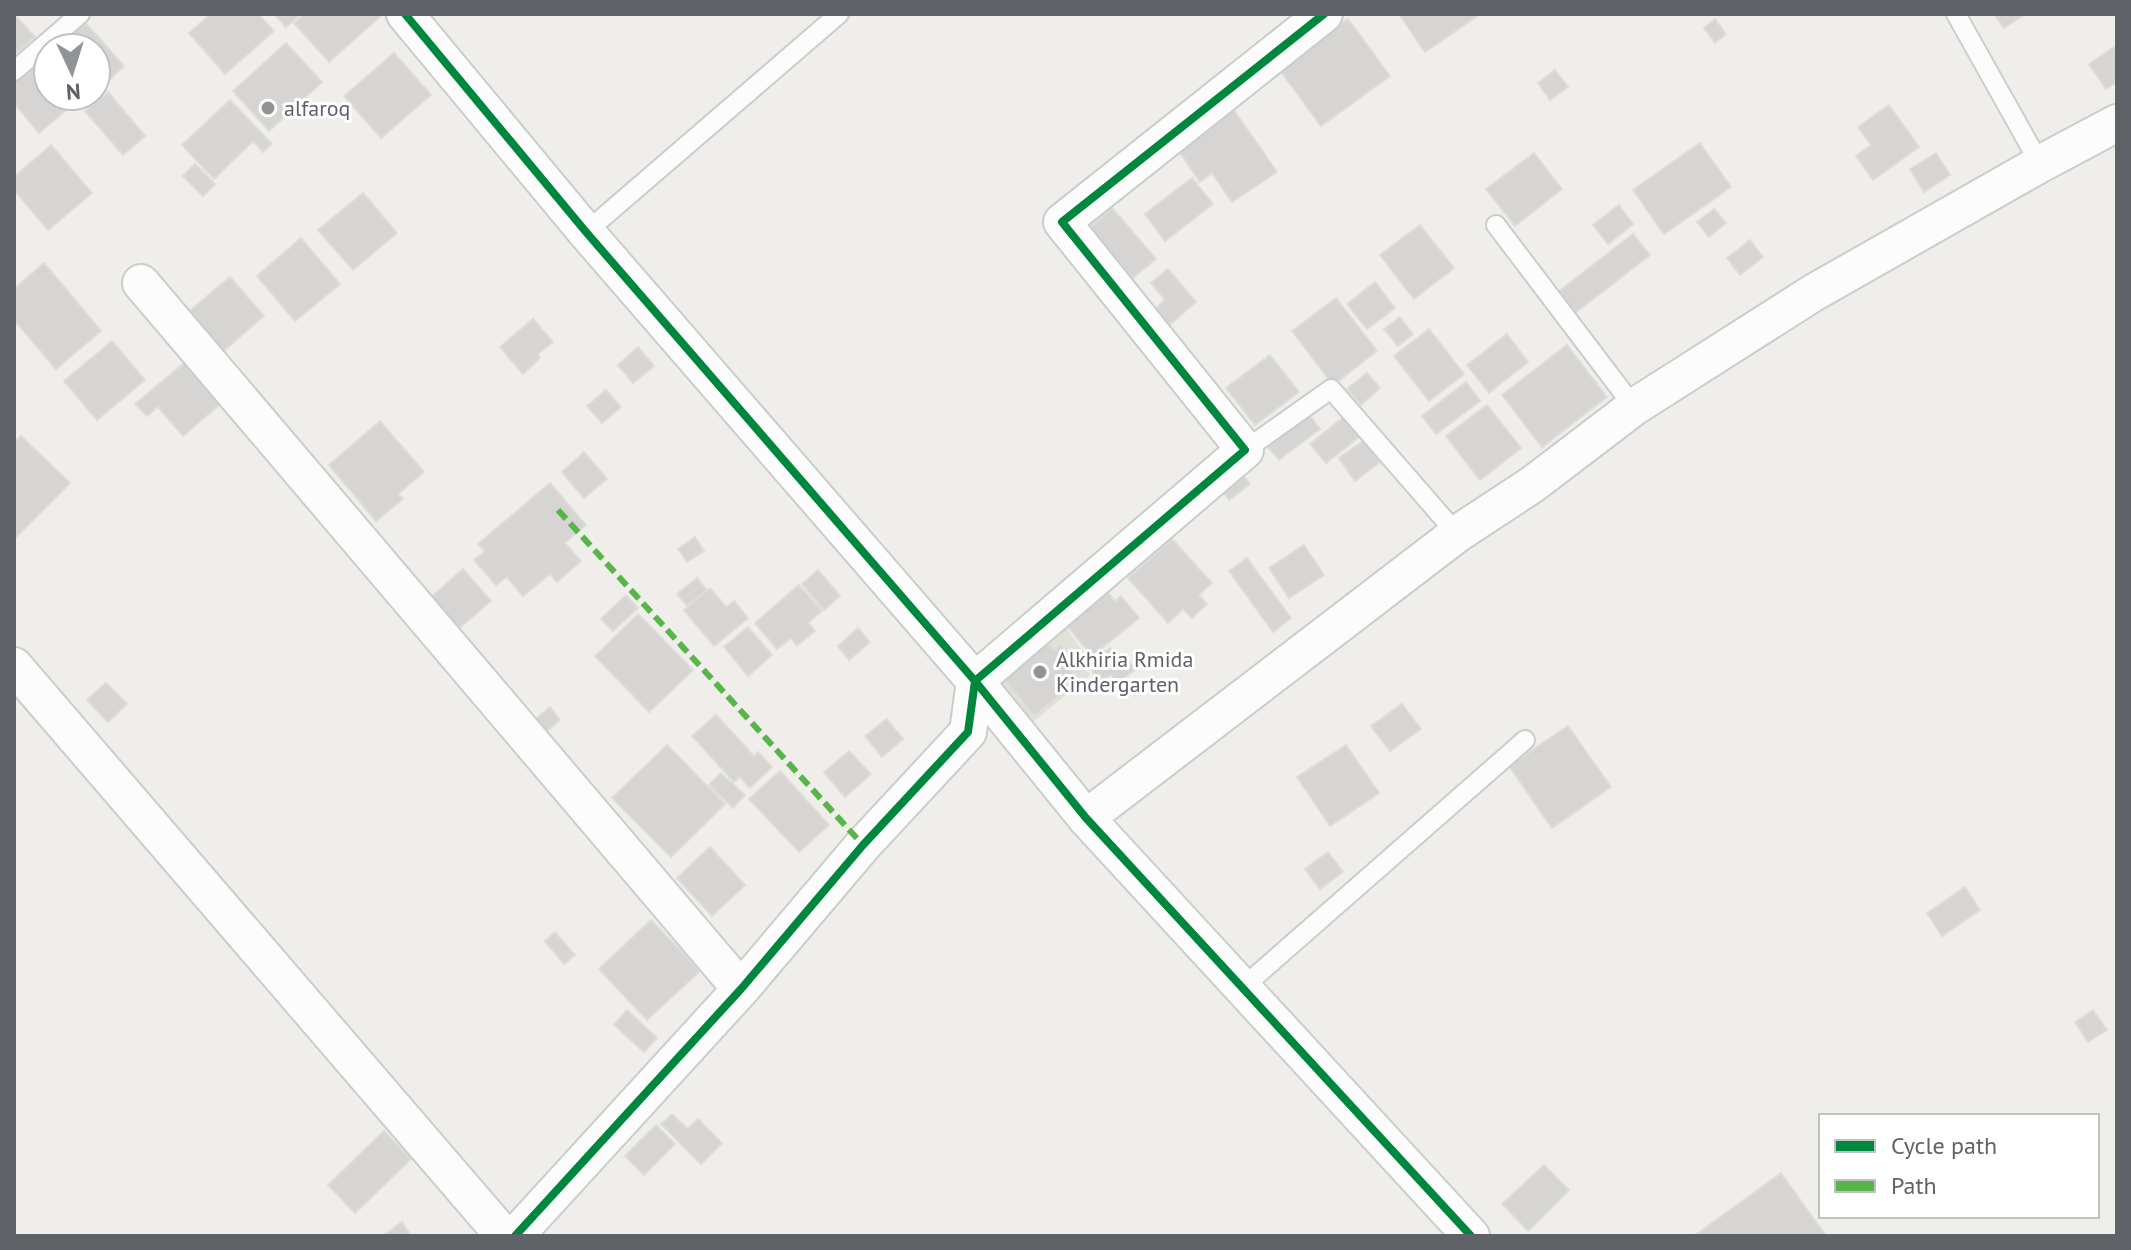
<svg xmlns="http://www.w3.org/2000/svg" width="2131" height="1250" font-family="'PT Sans',sans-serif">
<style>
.education{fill:#e2e0da}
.building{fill:#d6d5d3;stroke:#deddd9;stroke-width:2}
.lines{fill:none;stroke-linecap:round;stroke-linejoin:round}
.lane-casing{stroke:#cbcccc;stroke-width:22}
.street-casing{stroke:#cbcccc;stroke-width:40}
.lane{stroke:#fdfcfc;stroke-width:18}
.street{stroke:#fdfcfc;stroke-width:36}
.quiet{stroke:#58b549;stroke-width:6;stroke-dasharray:12 6;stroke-linecap:butt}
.cycleway-casing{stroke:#fff;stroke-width:13}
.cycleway{stroke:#00873e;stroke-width:8}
.poi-dot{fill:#919496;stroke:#fff;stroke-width:3}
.labels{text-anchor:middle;stroke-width:6;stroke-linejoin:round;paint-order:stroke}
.poi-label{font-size:22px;fill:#5f6368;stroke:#fff;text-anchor:start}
</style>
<rect width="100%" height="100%" fill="#efeeea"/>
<polygon class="education" points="1058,617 1087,657 1080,662 1090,675 1026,728 983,679"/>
<g class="building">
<polygon points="14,14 35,37 14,55"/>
<polygon points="211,14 258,14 274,31 225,74 189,33"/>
<polygon points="274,14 301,14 286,27"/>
<polygon points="305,14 383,14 329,62 294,23"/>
<polygon points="1399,14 1480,14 1425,52"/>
<polygon points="1994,14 2025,14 2004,28"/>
<polygon points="1348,19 1390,76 1321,126 1279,69"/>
<polygon points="1715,19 1726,34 1715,43 1704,28"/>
<polygon points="83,20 124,66 106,83 96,73 96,48 74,48 64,38"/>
<polygon points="286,43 322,82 269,131 233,91"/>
<polygon points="2114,47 2117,52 2117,82 2106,89 2089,64"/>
<polygon points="394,53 431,95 381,138 344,96"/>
<polygon points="45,54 48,57 48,96 82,97 39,133 14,103 14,81"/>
<polygon points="1555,70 1568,87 1550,100 1538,83"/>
<polygon points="108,92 145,136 123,155 85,111"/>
<polygon points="230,100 272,144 263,152 253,141 214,179 182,145"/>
<polygon points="1889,105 1919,147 1873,180 1856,156 1871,145 1858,127"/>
<polygon points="1231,106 1277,172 1232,202 1212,173 1200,182 1175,145"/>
<polygon points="1700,143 1731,187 1664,234 1633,190"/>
<polygon points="51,145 92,193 48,230 14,190 14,177"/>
<polygon points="1534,153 1562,189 1515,226 1486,189"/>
<polygon points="1936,153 1950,175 1924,192 1910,169"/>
<polygon points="195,164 215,184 203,196 183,176"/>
<polygon points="1192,178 1213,204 1165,241 1145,214"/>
<polygon points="363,193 397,233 353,270 318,230"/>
<polygon points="1619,205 1633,224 1608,244 1593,225"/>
<polygon points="1112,208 1156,259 1124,285 1081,235"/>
<polygon points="1714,209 1726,223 1709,237 1697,222"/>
<polygon points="1420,225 1454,268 1414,299 1380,255"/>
<polygon points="1633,234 1650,255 1575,313 1558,292"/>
<polygon points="301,238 340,284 295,321 257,276"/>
<polygon points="1750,240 1763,257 1740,275 1727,258"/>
<polygon points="44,263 101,331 56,369 14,320 14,289"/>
<polygon points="1168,269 1196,302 1168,326 1154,310 1165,300 1151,283"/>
<polygon points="230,277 264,316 220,354 186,314"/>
<polygon points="1375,282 1395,308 1367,329 1347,304"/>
<polygon points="1336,298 1377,351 1333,385 1292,331"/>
<polygon points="1400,317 1413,334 1398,346 1384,329"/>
<polygon points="533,319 553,342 538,354 540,358 523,374 500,347"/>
<polygon points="1429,329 1464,374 1429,401 1394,356"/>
<polygon points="1507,334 1528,362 1489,393 1467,365"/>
<polygon points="112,341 145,380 97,420 64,381"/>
<polygon points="1567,345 1607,397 1542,447 1502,395"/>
<polygon points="638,347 654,366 633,383 618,365"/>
<polygon points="1270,355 1299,392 1255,425 1226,388"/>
<polygon points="189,359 224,401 183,436 158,407 147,416 135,404"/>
<polygon points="1367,373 1380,388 1361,405 1347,389"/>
<polygon points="1466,382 1480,401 1436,434 1422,416"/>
<polygon points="606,390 621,407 602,423 587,406"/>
<polygon points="1487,405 1521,448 1480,480 1446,436"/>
<polygon points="1305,409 1320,429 1279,460 1263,441"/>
<polygon points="1344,417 1359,437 1326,463 1310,444"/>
<polygon points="380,421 424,472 398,494 403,499 376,521 329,465"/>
<polygon points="21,436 70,483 14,539 14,443"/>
<polygon points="1365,440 1380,462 1355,481 1339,458"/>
<polygon points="584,452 607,479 584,498 562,472"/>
<polygon points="1238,468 1250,484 1229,500 1217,483"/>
<polygon points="550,483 586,525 565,543 581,561 557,582 550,574 523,596 507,577 496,585 474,560 485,551 478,544"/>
<polygon points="695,537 704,551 687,562 678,549"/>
<polygon points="1172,539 1212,583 1199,595 1207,604 1192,618 1183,609 1168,623 1128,578"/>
<polygon points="1304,545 1324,575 1289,598 1269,568"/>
<polygon points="1247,558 1291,618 1273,632 1229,571"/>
<polygon points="463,569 491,601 457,630 430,598"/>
<polygon points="818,570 840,596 824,610 802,584"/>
<polygon points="697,578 707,590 687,606 677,594"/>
<polygon points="799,585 822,611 808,623 815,631 797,646 791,638 777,649 755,623"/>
<polygon points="1104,587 1115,601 1121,596 1139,618 1092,656 1063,621"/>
<polygon points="710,588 726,607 734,601 748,618 714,646 684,610"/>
<polygon points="626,595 638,608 613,631 601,619"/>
<polygon points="638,614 693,670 649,712 595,656"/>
<polygon points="748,627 772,655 748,676 724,647"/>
<polygon points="858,628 870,642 849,660 838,646"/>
<polygon points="1044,637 1054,650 1060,645 1075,662 1068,667 1079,680 1034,716 999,673"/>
<polygon points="1110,648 1121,664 1127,659 1135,670 1117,683 1111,675 1100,682 1091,669 1095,666 1092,661"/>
<polygon points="106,683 127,704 108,722 87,700"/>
<polygon points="1402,704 1421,729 1390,751 1371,726"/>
<polygon points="550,707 560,720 543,735 532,722"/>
<polygon points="716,715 754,756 758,752 772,767 750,788 740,777 734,782 692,736"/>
<polygon points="887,719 903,739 882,757 865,736"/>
<polygon points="1568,726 1611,787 1552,828 1509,766"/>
<polygon points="667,745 725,804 671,857 612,798"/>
<polygon points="1346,745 1379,793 1330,826 1297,777"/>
<polygon points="849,751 871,774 845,797 824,772"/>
<polygon points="780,771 829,825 799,852 749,799"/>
<polygon points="721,773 745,795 733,808 709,785"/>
<polygon points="710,847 745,885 712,916 677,878"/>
<polygon points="1328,852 1343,872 1320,889 1305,869"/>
<polygon points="1965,887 1980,910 1942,936 1927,913"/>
<polygon points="651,920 700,971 647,1020 599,969"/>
<polygon points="555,932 575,955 564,964 545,941"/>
<polygon points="627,1010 657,1038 644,1052 614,1025"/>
<polygon points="2093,1010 2107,1030 2088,1042 2075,1022"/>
<polygon points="672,1114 688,1129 698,1119 722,1143 701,1164 661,1124"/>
<polygon points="656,1125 675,1144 644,1175 625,1156"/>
<polygon points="384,1131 411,1159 355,1213 328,1185"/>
<polygon points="1544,1165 1569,1190 1528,1231 1502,1204"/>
<polygon points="1781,1173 1826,1236 1694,1236"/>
<polygon points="402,1222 411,1236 385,1236 384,1235"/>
</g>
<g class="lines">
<defs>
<g id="lane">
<polyline points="1956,14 2040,164"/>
<polyline points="14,71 80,14"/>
<polyline points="1496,225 1634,407"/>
<polyline points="586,232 839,14"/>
<polyline points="1245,450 1331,389 1457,534"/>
<polyline points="1242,988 1525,740"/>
</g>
<g id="street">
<polyline points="405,14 586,232 975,681 1086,818 1471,1236"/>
<polyline points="141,283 741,989"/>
<polyline points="14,666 504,1236"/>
<polyline points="1086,818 1457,534 1533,484 1634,407 1813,293 2040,164 2117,123"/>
<polyline points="515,1236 741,989 863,845 968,732 975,681 1245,450 1062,222 1324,14"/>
</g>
</defs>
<use href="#lane" class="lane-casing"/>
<use href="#street" class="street-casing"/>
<use href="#lane" class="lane"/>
<use href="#street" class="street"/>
<polyline class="quiet" points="558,510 863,845"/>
<defs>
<g id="cycleway">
<polyline points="405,14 586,232 975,681 1086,818 1471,1236"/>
<polyline points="515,1236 741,989 863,845 968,732 975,681 1245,450 1062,222 1324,14"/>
</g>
</defs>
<use href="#cycleway" class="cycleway-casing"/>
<use href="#cycleway" class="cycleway"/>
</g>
<g class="poi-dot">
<circle cx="268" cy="108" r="8"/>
<circle cx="1040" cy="672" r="8"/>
</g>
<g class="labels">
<g class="poi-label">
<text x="284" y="116">alfaroq</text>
<text x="1056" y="667">Alkhiria Rmida<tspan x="1056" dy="25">Kindergarten</tspan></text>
</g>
</g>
<rect width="2131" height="1250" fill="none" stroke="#5f6368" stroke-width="32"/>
<rect x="1819" y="1114" width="280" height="104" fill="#ffffff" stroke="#bfc1c3" stroke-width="2"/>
<rect x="1835" y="1140" width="40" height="12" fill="#00873e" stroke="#bfc1c3" stroke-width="2"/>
<text x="1891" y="1154" font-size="24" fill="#5f6368">Cycle path</text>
<rect x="1835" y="1180" width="40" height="12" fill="#58b549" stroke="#bfc1c3" stroke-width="2"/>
<text x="1891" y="1194" font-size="24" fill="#5f6368">Path</text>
<g transform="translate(72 72) rotate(176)"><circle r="38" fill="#ffffff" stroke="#bfc1c3" stroke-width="2"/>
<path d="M0-6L14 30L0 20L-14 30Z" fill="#919496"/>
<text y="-12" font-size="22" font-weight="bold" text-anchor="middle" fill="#5f6368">N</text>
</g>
</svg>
